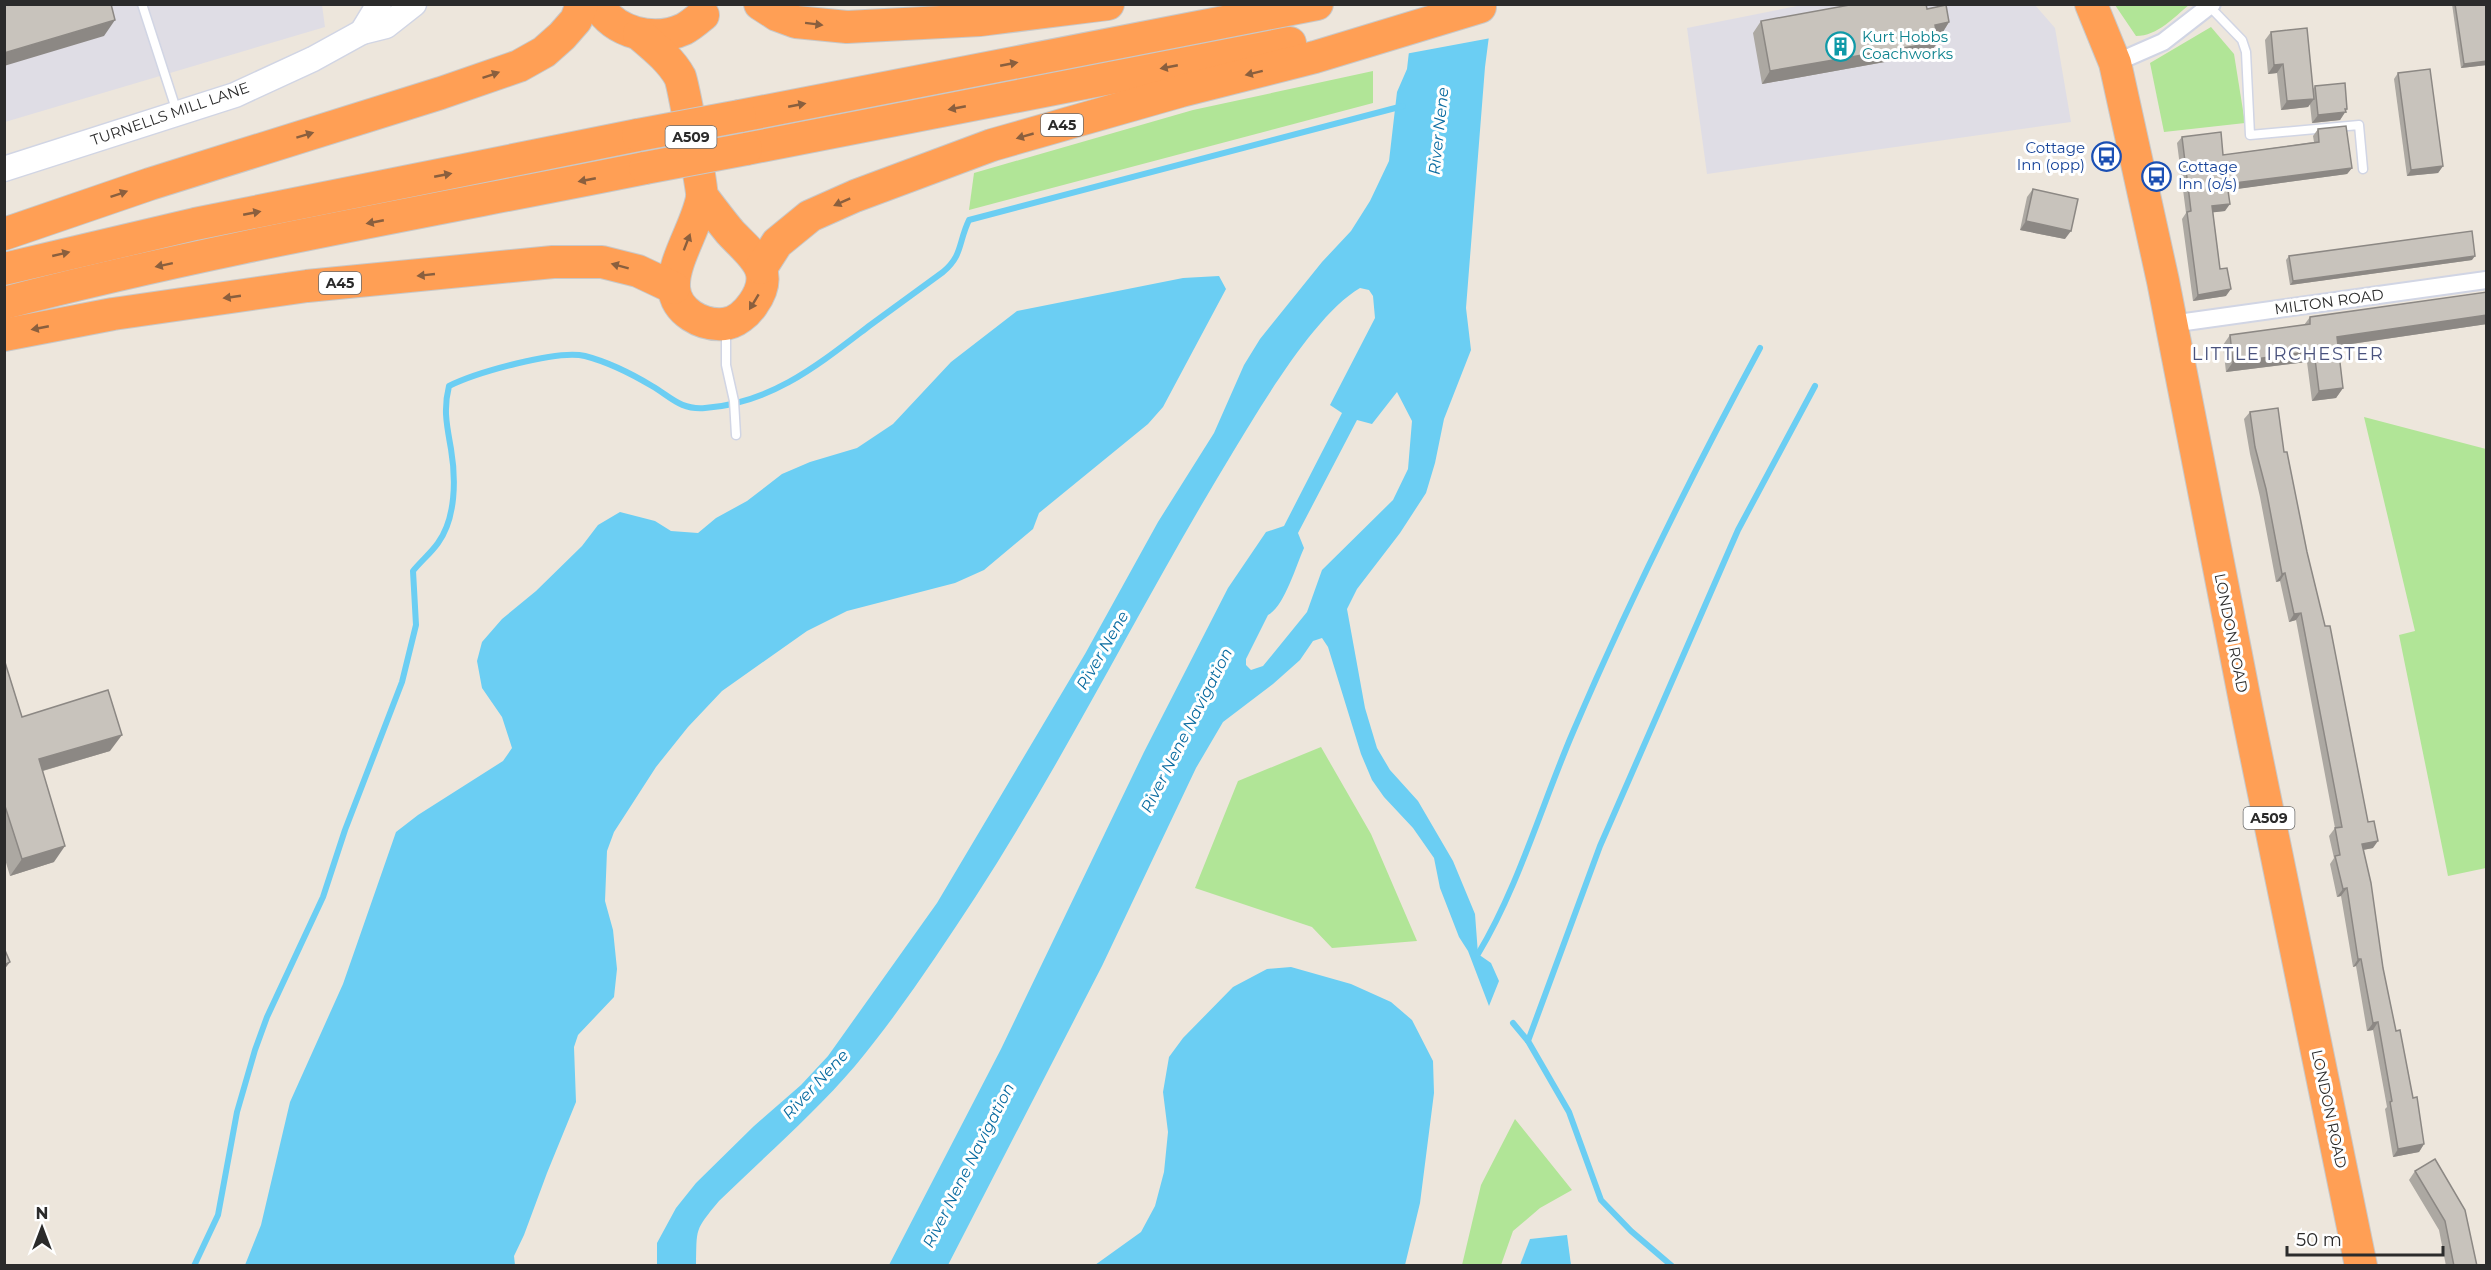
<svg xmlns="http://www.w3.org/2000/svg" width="2491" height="1270" font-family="Montserrat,sans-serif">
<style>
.industrial{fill:#dfdde5}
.green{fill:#b1e597}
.water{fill:#6bcef3;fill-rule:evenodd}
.pier{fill:#ede6dc}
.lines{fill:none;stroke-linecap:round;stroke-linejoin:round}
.stream{stroke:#6bcef3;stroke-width:6}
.lane-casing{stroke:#d1d5e4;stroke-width:11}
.street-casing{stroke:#d1d5e4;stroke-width:20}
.secondary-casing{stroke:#d1d5e4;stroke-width:27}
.highway-casing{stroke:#c8c8c8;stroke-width:34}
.lane{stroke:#fff;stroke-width:8}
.street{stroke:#fff;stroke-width:16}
.secondary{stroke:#fff;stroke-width:24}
.highway{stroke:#ff9f55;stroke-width:32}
.highway-bridge-casing{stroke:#c8c8c8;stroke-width:34;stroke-linecap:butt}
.highway-bridge{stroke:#ff9f55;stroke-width:32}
.wall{fill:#aca8a2}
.shaded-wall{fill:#8c8884}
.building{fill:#c8c3bc;stroke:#8c8884;stroke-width:1.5}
.oneway{fill:#8a5f3e}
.labels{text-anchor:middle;stroke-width:6;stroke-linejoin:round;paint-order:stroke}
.shield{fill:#fff;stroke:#6b6b6b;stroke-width:1.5}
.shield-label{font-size:14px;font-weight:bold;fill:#2b2b2b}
.culture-label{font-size:15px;fill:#0d838f;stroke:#fff;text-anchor:start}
.street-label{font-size:15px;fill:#2b2b2b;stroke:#fff}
.transit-label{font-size:15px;fill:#164399;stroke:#fff;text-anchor:end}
.water-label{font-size:16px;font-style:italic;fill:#096ba0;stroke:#fff}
.quarter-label{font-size:18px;letter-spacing:1.5px;fill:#49527d;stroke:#fff}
</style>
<rect width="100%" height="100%" fill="#ede6dc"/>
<g class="industrial">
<polygon points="5,5 322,5 325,27 5,122"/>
<polygon points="1802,5 2035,5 2055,28 2071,122 1707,174 1687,28"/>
</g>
<g class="green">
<path d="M2115,5H2189C2174,17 2158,36 2136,36Z"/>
<polygon points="2211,27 2234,54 2245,123 2164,132 2150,63"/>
<polygon points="1373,71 1373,103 969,210 974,173 1193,110"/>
<polygon points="2364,417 2486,449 2486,868 2448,876 2399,635 2415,631"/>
<polygon points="1321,747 1371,834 1417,941 1332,948 1312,927 1195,888 1238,781"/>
<polygon points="1515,1119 1572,1190 1540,1208 1513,1231 1501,1265 1462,1265 1481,1185"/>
</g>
<g class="water">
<path d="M1493,5L1485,67L1466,308L1471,350L1444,419L1435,463L1426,493L1400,533L1357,589L1347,609L1365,708L1377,748L1390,770L1418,801L1453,861L1475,914L1478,954L1491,963L1499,981L1489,1006L1468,951L1459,937L1440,888L1434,858L1413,828L1384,797L1372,780L1361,754L1328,647L1322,638L1313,641L1300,660L1273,684L1223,722L1196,768L1102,966L948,1265H889L1001,1049L1144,752L1228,588L1266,532L1284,526L1342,413L1330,405L1375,318L1373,296L1369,290L1360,288C1315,314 1261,406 1233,452C1144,598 1069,752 976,896C938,954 899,1013 855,1066C814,1114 764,1157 719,1201C694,1231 697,1228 696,1265L657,1266V1243L676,1208L696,1183L754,1126L801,1085L828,1056L937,903L1085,654L1158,522L1214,433L1244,365L1260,339L1322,262L1351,231L1370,201L1389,161L1397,92L1407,69L1411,34ZM1397,392L1412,421L1408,469L1393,500L1322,570L1307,612L1263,666L1251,670L1246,665V659L1268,615C1284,607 1296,566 1304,548L1298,533L1357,420L1372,424Z"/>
<polygon points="1219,276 1226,289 1163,407 1148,424 1039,513 1033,529 984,570 955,583 847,611 807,631 722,691 688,727 656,767 614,832 607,851 605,901 613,930 617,969 614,997 578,1035 574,1047 576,1102 547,1173 524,1235 514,1256 515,1265 245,1265 261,1225 290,1102 343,984 396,832 418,815 503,761 512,748 502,717 482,688 477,661 482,642 502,619 536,591 582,546 598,525 620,512 655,521 671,531 698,533 716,518 747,501 782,474 810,462 857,448 893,424 951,362 1017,311 1183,278"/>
<polygon points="1291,967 1351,984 1391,1002 1412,1020 1433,1061 1434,1093 1420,1203 1405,1265 1095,1265 1141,1232 1155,1206 1164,1172 1168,1132 1163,1092 1169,1057 1183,1038 1233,987 1267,969"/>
<polygon points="1567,1235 1571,1265 1520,1265 1530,1239"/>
</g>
<polygon class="pier" points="1412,4 1496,4 1491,38 1405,54"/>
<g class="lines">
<g class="stream">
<path d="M1478,954C1518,888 1542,804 1573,732C1629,601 1692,474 1760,348"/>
<polyline points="1513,1023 1528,1041 1569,1112 1601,1200 1631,1231 1672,1266"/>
<polyline points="1528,1041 1600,846 1738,530 1815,386"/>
<path d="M194,1266L218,1215L237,1112L255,1050L267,1017L323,897L345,830L402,682L416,625L413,571C421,561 431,553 438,543C456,518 456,479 451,449C447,426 443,410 449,386C475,373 558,349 585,356C608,362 632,374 652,386C671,397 680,410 705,408C772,403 818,365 869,326C894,308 918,290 943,272C963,255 958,243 969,220L1403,106"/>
</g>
<defs>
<g id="lane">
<polyline points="142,4 177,112"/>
<polyline points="2210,7 2242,40 2246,52 2250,135 2359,125 2363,169"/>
<polyline points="726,330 726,365 734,401 736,435"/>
</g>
<g id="street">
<polyline points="2115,63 2163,42 2212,4"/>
<polyline points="2171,324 2486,280"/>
</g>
<g id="secondary">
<polyline points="362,32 379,4"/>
<polyline points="4,169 235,95 313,59 362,32 386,26 414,4"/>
</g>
<g id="highway">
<path d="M597,4C615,33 653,43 684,29C690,26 697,20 703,15"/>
<polyline points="760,4 777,15 796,22 847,27 980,20 1108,4"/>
<polyline points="2091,4 2115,63 2163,281 2247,711 2361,1266"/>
<path d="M639,34C653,46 671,60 680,77C683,84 703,191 702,198C697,226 672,262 674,288C676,312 702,326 724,324C736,323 747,313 753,304C777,270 751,255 730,232C720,220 711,208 702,196"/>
<polyline points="740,116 1317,4"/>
<polyline points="746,149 1290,43"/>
<polyline points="4,234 150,184 441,93 519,66 544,52 562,36 576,20 582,4"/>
<polyline points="761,268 777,243 810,216 855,196 992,145 1181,91 1315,57 1480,7"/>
<polyline points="4,269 195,224 638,135"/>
<path d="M4,303C215,248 431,211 645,168"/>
<polyline points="4,335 113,314 307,286 553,262 602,262 638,271 674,288"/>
</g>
</defs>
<use href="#lane" class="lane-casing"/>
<use href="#street" class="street-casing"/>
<use href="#secondary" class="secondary-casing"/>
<use href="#highway" class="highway-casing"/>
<use href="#lane" class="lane"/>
<use href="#street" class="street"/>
<use href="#secondary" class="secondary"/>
<use href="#highway" class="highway"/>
<defs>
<g id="highway-bridge">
<polyline points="638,135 740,116"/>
<polyline points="645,168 746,149"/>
</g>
</defs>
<use href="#highway-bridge" class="highway-bridge-casing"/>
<use href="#highway-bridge" class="highway-bridge"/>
</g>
<g class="wall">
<polygon points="2452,4 2487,4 2487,65 2461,68"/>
<polygon points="1927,9 1949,22 1941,35 1936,35 1938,42 1929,54 1762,84 1753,33 1761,21"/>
<polygon points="2271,32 2313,89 2315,86 2346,111 2340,120 2312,123 2310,104 2308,107 2281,110 2277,73 2268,74 2265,40"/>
<polygon points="2398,73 2443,166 2438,173 2407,176 2394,79"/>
<polygon points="2318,129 2352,168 2347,174 2228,190 2225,211 2213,212 2220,269 2226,296 2193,301 2182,219 2186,213 2177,143 2182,137 2223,155 2314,142 2313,136"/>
<polygon points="2033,189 2065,239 2020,230 2027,197"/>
<polygon points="2289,256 2472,260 2290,285 2286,260"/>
<polygon points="2487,292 2487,324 2338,346 2343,388 2336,398 2312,401 2307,362 2226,372 2223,345 2230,335 2304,325 2310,317"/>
<polygon points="2250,412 2284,452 2307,552 2373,848 2363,850 2383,968 2396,1031 2424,1144 2419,1152 2393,1157 2385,1109 2387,1107 2373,1030 2367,1031 2356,966 2353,967 2341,896 2337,897 2330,864 2334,858 2329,836 2335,828 2296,620 2289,622 2280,581 2276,582 2260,497 2250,454 2244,419"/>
<polygon points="4,659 22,717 110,751 43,771 54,862 10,876 4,856"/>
<polygon points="2415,1171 2477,1266 2446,1266 2439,1230 2409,1180"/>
</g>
<g class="shaded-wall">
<polygon points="115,20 104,36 4,66 4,53"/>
<polygon points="1949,22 1941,35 1926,37 1935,25"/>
<polygon points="1938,42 1929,54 1762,84 1770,71"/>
<polygon points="2487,61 2487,65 2461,68 2464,64"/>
<polygon points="2283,64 2277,73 2268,74 2274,65"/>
<polygon points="2314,99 2308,107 2281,110 2287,101"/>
<polygon points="2347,109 2340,120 2312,123 2318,115"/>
<polygon points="2443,166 2438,173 2407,176 2411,170"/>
<polygon points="2352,168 2347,174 2223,191 2227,184"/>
<polygon points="2230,204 2225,211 2208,213 2212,206"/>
<polygon points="2026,221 2071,231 2065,239 2020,230"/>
<polygon points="2475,256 2472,260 2290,285 2293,281"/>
<polygon points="2231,289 2226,296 2193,301 2198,295"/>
<polygon points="2487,315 2487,324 2330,347 2337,337"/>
<polygon points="2314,351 2307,362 2226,372 2233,362"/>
<polygon points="2343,388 2336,398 2312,401 2319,391"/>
<polygon points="2285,573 2280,581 2276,582 2282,574"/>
<polygon points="2301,613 2296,620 2289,622 2294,614"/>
<polygon points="122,735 110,751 28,775 39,759"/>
<polygon points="2378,841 2373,848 2357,851 2362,844"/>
<polygon points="65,846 54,862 10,876 22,859"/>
<polygon points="2347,888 2341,896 2337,897 2343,889"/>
<polygon points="2358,959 2361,959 2356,966 2353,967"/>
<polygon points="10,962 4,970 4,965"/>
<polygon points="2378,1022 2373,1030 2367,1031 2373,1023"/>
<polygon points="2424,1144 2419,1152 2393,1157 2398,1149"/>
</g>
<g class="building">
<polygon points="4,4 111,4 115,20 4,53"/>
<polygon points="1855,4 1926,4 1927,9 1946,5 1949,22 1935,25 1938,42 1770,71 1761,21"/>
<polygon points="2455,4 2487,4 2487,61 2464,64"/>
<polygon points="2307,28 2314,99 2287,101 2283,64 2274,65 2271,32"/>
<polygon points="2430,69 2443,166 2411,170 2398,73"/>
<polygon points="2345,83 2347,109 2345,109 2346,112 2318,115 2315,86"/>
<polygon points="2346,126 2352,168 2227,184 2230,204 2212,206 2220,269 2227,268 2231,289 2198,295 2187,212 2191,211 2182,137 2221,132 2223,155 2319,142 2318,129"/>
<polygon points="2033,189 2078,199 2071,231 2026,221"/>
<polygon points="2472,231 2475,256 2293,281 2289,256"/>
<polygon points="2487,292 2487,315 2337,337 2343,388 2319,391 2314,351 2233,362 2230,335 2310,324 2310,317"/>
<polygon points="2278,408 2284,452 2287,452 2307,552 2325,626 2330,626 2368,822 2374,821 2378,841 2362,844 2371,883 2383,968 2396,1031 2400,1030 2413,1098 2417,1097 2424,1144 2398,1149 2390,1102 2392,1101 2378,1022 2373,1023 2361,959 2358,959 2347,888 2343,889 2335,856 2340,855 2335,828 2342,827 2301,613 2294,614 2285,573 2282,574 2266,489 2255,447 2250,412"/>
<polygon points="4,659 22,717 108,690 122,735 39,759 65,846 22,859 4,803"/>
<polygon points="4,948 10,962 4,965"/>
<polygon points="2435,1159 2465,1210 2477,1266 2454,1266 2445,1221 2415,1171"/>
</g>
<defs><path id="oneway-solid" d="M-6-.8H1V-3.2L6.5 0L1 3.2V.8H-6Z" transform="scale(1.5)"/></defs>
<g class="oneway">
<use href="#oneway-solid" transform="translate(814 24) rotate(7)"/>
<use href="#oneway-solid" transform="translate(1009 64) rotate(-11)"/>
<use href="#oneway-solid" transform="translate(1169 67) rotate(169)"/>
<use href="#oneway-solid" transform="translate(1254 73) rotate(166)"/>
<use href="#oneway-solid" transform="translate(491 75) rotate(-19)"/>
<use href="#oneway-solid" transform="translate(797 105) rotate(-11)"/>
<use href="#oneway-solid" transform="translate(957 108) rotate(169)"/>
<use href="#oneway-solid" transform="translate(305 135) rotate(-17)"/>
<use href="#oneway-solid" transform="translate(1025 136) rotate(164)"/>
<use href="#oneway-solid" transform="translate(443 175) rotate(-11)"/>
<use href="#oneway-solid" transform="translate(587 180) rotate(169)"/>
<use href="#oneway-solid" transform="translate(119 194) rotate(-19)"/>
<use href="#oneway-solid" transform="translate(842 202) rotate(156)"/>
<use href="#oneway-solid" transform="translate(252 213) rotate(-11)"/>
<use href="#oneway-solid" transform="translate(375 222) rotate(169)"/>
<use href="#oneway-solid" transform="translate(687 242) rotate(-69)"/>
<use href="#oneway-solid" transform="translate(61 254) rotate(-13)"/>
<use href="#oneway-solid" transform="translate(164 265) rotate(168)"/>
<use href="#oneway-solid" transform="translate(620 266) rotate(-165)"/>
<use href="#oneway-solid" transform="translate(426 275) rotate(174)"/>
<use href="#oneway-solid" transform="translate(232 297) rotate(172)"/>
<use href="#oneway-solid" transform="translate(754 302) rotate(121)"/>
<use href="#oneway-solid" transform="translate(40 328) rotate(169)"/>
</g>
<defs>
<symbol id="building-ring" viewBox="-11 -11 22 22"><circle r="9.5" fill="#fff" stroke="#0f9aa8" stroke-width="1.5"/><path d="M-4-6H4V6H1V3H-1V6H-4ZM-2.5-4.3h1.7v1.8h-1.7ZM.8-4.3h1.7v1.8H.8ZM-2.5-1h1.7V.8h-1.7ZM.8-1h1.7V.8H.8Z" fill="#0f9aa8"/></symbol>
<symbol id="bus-ring" viewBox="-11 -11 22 22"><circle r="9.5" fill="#fff" stroke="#1a4fb4" stroke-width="1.5"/><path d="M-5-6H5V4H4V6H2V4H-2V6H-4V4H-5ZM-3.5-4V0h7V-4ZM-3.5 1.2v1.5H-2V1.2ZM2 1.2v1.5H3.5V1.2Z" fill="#1a4fb4"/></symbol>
</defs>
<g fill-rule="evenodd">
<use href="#building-ring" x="1824" y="30" width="33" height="33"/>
<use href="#bus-ring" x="2090" y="140" width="33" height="33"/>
<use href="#bus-ring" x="2140" y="160" width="33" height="33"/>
</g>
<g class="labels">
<g class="shield">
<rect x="1041" y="114" width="42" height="22" rx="4.5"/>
<rect x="665.5" y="126" width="51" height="22" rx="4.5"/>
<rect x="319" y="272" width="42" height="22" rx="4.5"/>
<rect x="2243.5" y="807" width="51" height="22" rx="4.5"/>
</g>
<g class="shield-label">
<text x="1062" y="130">A45</text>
<text x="691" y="142">A509</text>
<text x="340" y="288">A45</text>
<text x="2269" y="823">A509</text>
</g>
<g class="culture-label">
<text x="1862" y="42">Kurt Hobbs<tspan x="1862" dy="17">Coachworks</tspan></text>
</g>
<g class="street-label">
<text transform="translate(170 114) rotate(-19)" y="5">TURNELLS MILL LANE</text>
<text transform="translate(2329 302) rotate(-8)" y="5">MILTON ROAD</text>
<text transform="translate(2231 633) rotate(79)" y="5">LONDON ROAD</text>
<text transform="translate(2329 1109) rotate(78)" y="5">LONDON ROAD</text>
</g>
<g class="transit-label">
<text x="2085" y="153">Cottage<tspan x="2085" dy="17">Inn (opp)</tspan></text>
<text x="2178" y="172" text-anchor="start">Cottage<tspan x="2178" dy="17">Inn (o/s)</tspan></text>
</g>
<g class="water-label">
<text transform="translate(1438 131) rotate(-84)" y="6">River Nene</text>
<text transform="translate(1102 650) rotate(-60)" y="6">River Nene</text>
<text transform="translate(1186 730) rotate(-63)" y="6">River Nene Navigation</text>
<text transform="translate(815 1084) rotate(-47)" y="6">River Nene</text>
<text transform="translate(968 1165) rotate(-63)" y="6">River Nene Navigation</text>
</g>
<g class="quarter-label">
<text x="2288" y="360">LITTLE IRCHESTER</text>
</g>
</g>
<rect width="2491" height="1270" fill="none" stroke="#2b2b2b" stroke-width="12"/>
<g transform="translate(42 1228)" stroke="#ffffff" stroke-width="4.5" paint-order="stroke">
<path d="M0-4.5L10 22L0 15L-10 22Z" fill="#2b2b2b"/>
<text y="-9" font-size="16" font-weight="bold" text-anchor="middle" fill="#2b2b2b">N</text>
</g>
<path d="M2287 1246v9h156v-9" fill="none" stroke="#2b2b2b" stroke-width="3"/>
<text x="2296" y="1246" font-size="18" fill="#2b2b2b" stroke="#ffffff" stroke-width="4.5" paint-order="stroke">50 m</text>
</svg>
